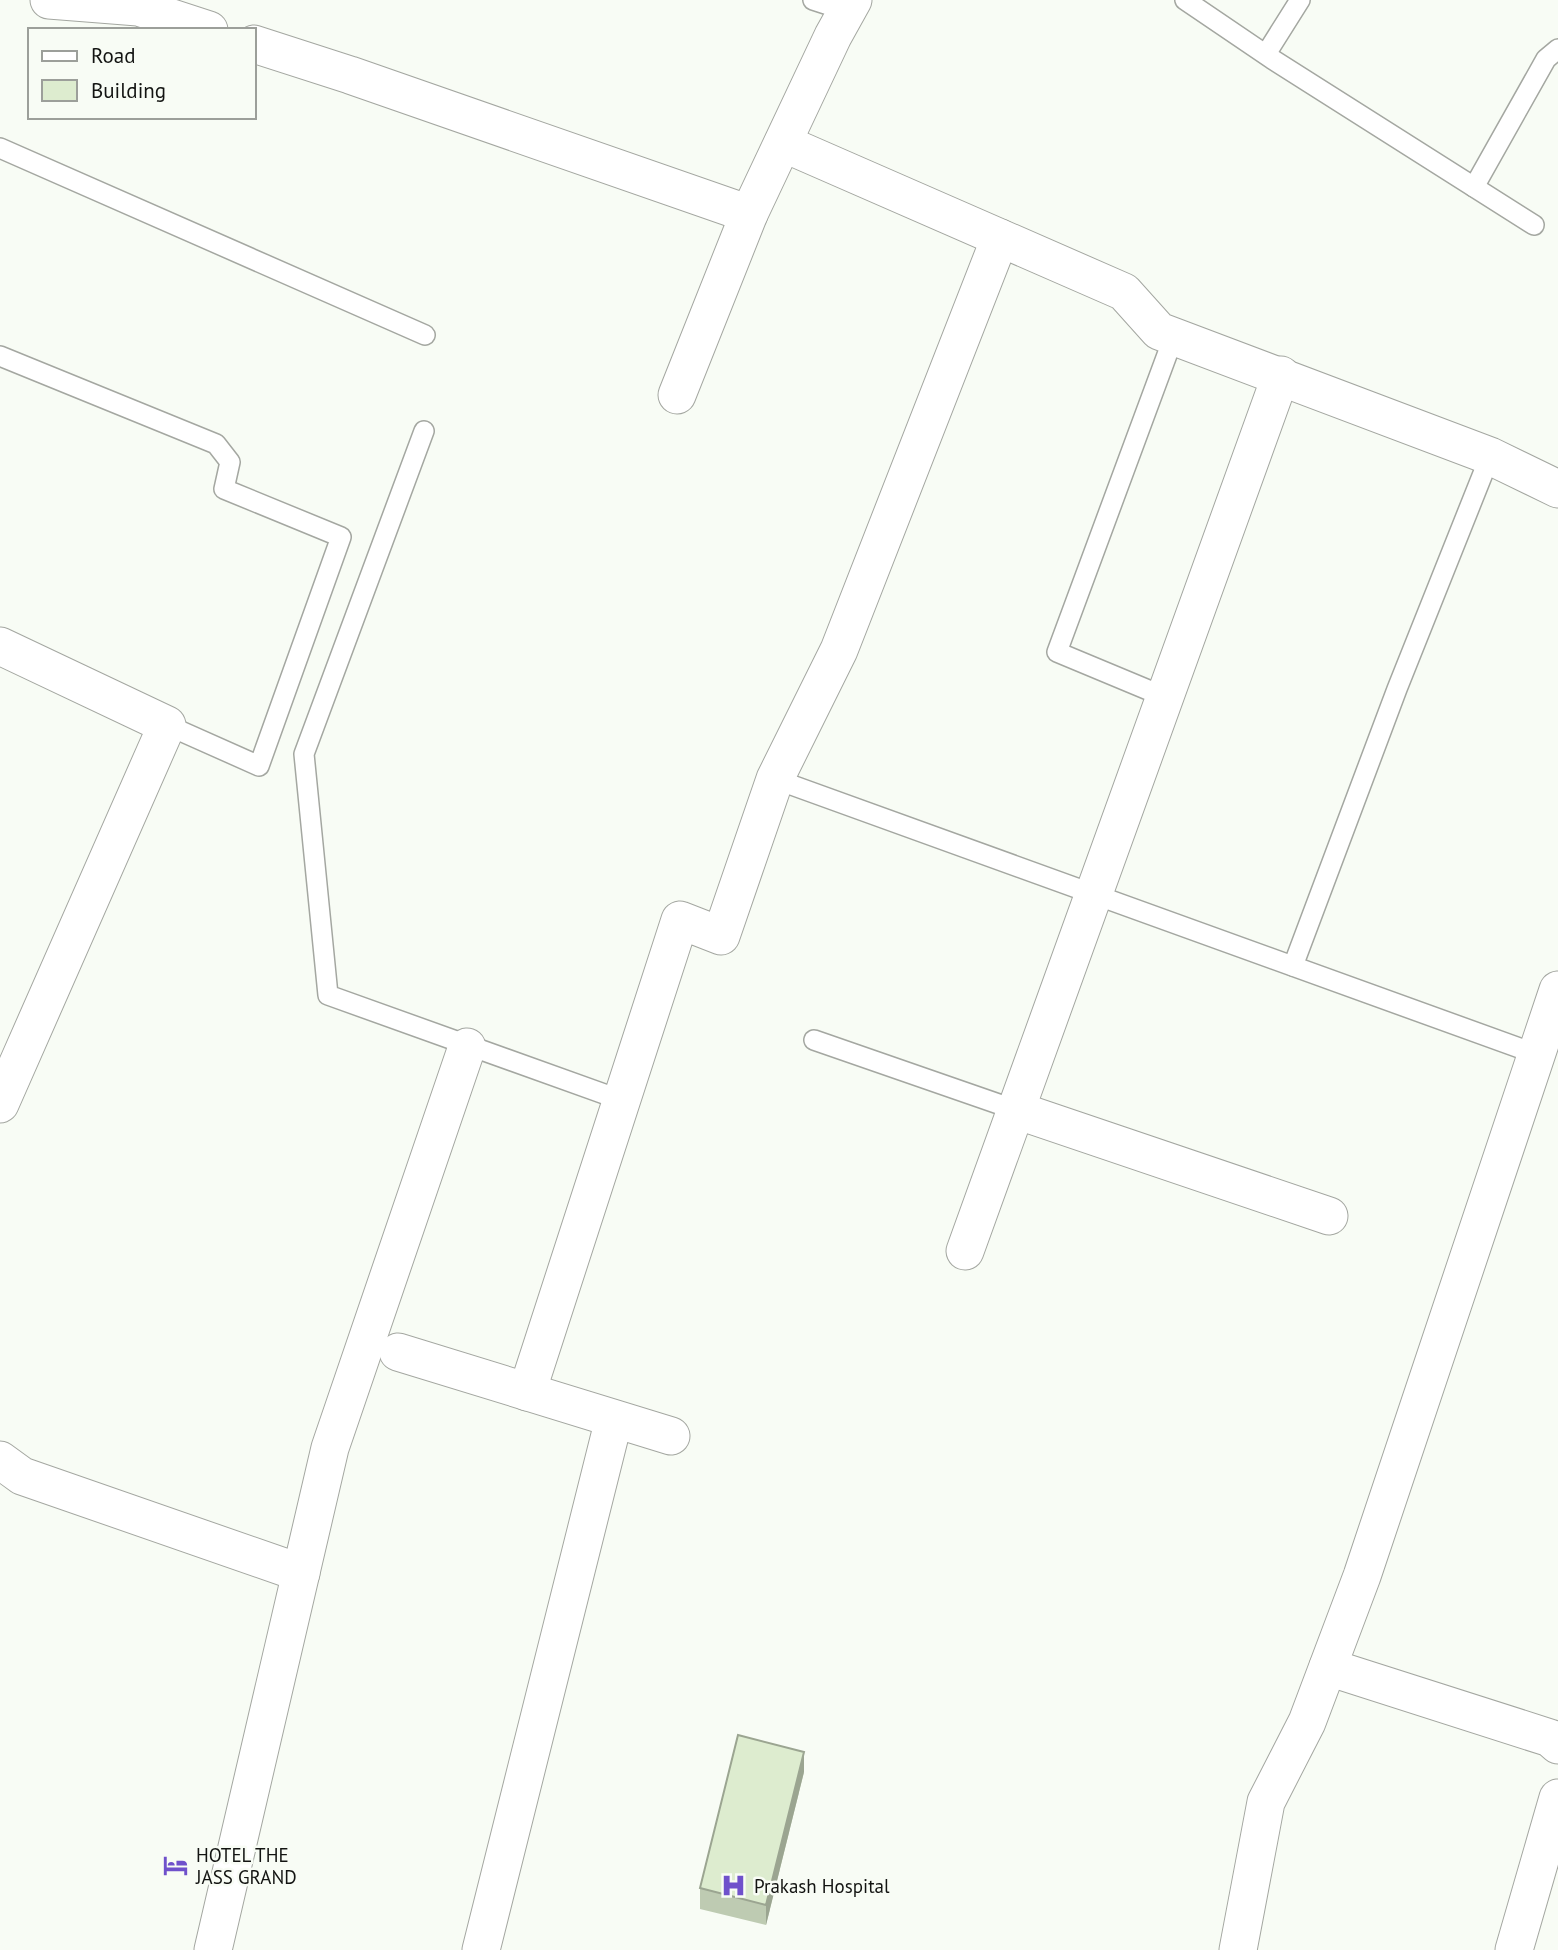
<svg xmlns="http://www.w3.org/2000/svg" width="1558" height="1950" font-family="'PT Sans',sans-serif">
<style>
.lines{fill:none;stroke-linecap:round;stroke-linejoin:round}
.service-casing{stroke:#a4a7a1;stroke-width:22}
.minor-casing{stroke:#a4a7a1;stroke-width:39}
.service{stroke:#fff;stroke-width:19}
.minor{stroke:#fff;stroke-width:37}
.wall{fill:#becbb2}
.shaded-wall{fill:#9ba591}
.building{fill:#ddeccf;stroke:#9ba591;stroke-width:2}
.labels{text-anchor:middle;stroke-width:5;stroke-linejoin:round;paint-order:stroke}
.poi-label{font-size:19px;fill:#131412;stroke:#f8fcf5;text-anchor:start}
</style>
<rect width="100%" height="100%" fill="#f8fcf5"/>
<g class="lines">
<defs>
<g id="service">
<polyline points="813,0 847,11"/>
<polyline points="1185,0 1272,59 1534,225"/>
<polyline points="1266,54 1300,0"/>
<polyline points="0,148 425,335"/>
<polyline points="1474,187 1546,59 1558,49"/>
<polyline points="0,356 216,444 230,462 224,489 341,537 259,766 167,725"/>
<polyline points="424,431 304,754 328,995 621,1100"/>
<polyline points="1165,697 1057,652 1174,336"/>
<polyline points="775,779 1536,1054"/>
<polyline points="1293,966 1397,689 1490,456"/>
<polyline points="814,1040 1016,1110"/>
</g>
<g id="minor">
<polyline points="49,0 138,7 209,30"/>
<polyline points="254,44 350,75 749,214"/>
<polyline points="783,143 1124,292 1159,331 1490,456 1558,489"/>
<polyline points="677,395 749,214 833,36 853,0"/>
<polyline points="0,646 167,725 0,1104"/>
<polyline points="1016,1110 1329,1216"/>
<polyline points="965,1251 1281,375"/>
<polyline points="398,1352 671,1436"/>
<polyline points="527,1392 680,920 721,936 775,779 839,650 1000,238"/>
<polyline points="0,1460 22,1476 301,1573"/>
<polyline points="1328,1667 1550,1738 1558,1745"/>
<polyline points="213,1950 330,1448 467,1047"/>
<polyline points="481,1950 614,1419"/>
<polyline points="1238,1950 1266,1802 1307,1722 1362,1576 1558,990"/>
<polyline points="1514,1950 1558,1798"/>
</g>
</defs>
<use href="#service" class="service-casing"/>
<use href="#minor" class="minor-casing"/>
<use href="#service" class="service"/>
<use href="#minor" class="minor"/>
</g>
<polygon class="wall" points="804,1772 766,1925 700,1909 700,1888"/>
<polygon class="shaded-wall" points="804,1752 804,1772 766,1925 766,1905"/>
<polygon class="building" points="738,1735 804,1752 766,1905 700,1888"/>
<defs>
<symbol id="hotel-bare" viewBox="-9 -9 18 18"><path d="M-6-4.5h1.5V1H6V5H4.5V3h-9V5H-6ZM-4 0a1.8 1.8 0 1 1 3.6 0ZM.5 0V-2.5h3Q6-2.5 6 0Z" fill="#6f51cb" stroke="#f8fcf5" stroke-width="2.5" paint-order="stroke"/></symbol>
<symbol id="hospital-bare" viewBox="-9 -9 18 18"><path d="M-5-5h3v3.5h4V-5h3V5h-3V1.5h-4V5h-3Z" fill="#6f51cb" stroke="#f8fcf5" stroke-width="2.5" paint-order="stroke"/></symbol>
</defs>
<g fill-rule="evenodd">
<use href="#hotel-bare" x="158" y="1848" width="35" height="35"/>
<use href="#hospital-bare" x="716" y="1868" width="35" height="35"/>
</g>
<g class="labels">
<g class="poi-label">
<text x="196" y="1862">HOTEL THE<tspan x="196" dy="22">JASS GRAND</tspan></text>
<text x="754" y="1893">Prakash Hospital</text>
</g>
</g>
<rect x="28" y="28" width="228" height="91" fill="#f8fcf5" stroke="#9c9f9a" stroke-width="2"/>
<rect x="42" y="51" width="35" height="10" fill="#ffffff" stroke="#9c9f9a" stroke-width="2"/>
<text x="91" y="63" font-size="21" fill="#131412">Road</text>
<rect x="42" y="80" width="35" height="21" fill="#ddeccf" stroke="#9c9f9a" stroke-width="2"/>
<text x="91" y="98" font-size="21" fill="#131412">Building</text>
</svg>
